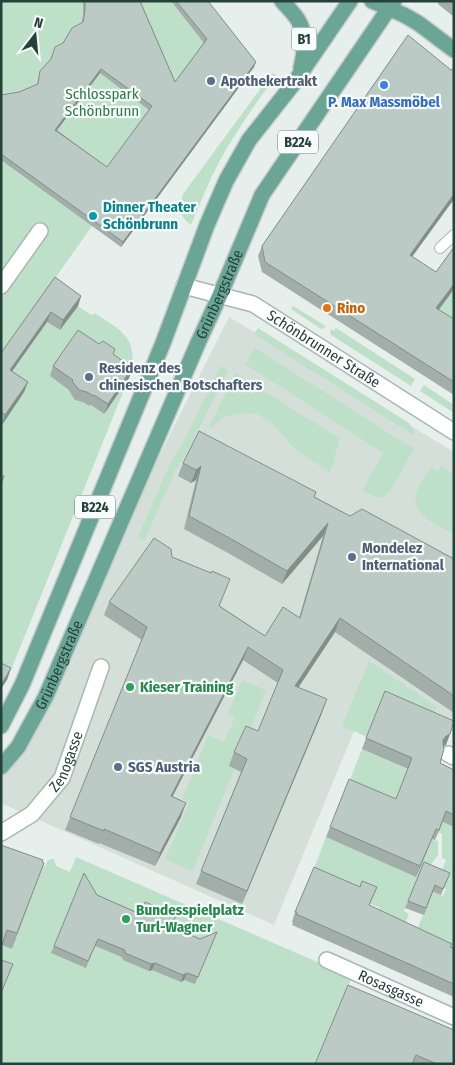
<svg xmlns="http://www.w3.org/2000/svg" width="455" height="1065" font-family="'Fira Sans Condensed',sans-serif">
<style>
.built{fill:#d4dfda}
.green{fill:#bfe0c8;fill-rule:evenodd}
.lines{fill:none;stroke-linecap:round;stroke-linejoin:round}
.service-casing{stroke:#a8b8b2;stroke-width:12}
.pedestrian-casing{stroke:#a8b8b2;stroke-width:18}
.minor-casing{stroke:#a8b8b2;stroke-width:18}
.primary-casing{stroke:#c2cac8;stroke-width:18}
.service{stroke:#fff;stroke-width:10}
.pedestrian{stroke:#fff;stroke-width:15}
.minor{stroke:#fff;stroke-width:15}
.primary{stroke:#6aa596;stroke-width:15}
.wall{fill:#a1aea9;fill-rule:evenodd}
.shaded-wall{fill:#838d89}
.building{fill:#bbcac4;stroke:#838d89;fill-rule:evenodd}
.service-dot{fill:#5c6f8a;stroke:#f7fbf9;stroke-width:2}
.shop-dot{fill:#3f7fe0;stroke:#f7fbf9;stroke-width:2}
.culture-dot{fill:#0f9aa8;stroke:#f7fbf9;stroke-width:2}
.food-dot{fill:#e8710a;stroke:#f7fbf9;stroke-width:2}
.leisure-dot{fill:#2e9e5b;stroke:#f7fbf9;stroke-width:2}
.labels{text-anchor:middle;stroke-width:4.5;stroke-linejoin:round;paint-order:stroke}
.shield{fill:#f7fbf9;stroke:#637a73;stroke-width:1}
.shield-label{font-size:14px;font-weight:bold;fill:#24423a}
.service-label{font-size:15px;font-weight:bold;fill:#4e5e75;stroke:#f7fbf9;text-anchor:start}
.park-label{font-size:15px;fill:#2d7a4b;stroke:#f7fbf9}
.shop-label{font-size:15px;font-weight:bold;fill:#366cbe;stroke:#f7fbf9}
.culture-label{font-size:15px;font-weight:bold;fill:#0d838f;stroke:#f7fbf9;text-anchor:start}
.street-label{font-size:15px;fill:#24423a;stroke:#f7fbf9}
.food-label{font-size:15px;font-weight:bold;fill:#c56008;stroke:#f7fbf9;text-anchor:start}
.leisure-label{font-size:15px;font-weight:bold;fill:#27864d;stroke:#f7fbf9;text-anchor:start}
</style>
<rect width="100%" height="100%" fill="#e6efeb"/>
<polygon class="built" points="229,317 454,452 453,725 378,673 274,925 1,803 1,771"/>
<g class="green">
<polygon points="1,1 202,1 254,67 92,226 1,355"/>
<path d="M272,73L276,75C259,99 242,123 227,148C212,173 202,199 191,225C179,216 178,209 183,194Z"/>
<polygon points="454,288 454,323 437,312"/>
<path d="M78,306L91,315L95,313C121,331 136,335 132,370L7,680L1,678V424L24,392L1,356L16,366L47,322L60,330ZM112,365L129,378L104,414L91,405L89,406L71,394L69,392L70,390L50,376Z"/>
<polygon points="293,306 326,326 324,328 321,329 291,309"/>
<polygon points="258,328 409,423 413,429 415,436 254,334"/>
<polygon points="336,328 415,379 411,386 331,335 330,332 331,329 334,331"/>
<polygon points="255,348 414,449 389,493 382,498 374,496 362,491 383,453 245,364"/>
<polygon points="221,366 228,370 192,442 174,474 144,541 138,537 168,468 186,437"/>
<polygon points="236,373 340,439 330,473 310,460 291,445 274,425 257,414 239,413 222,418 211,428 209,427"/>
<polygon points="424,385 454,405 454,413 420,391"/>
<path d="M441,466L454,474V534C438,525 412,517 416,494C417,487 427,474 431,467L438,472Z"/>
<polygon points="369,661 437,707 435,712 453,725 450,732 381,702 367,737 342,726"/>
<polygon points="242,680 266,690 193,871 165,859 189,803 182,799 208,735 224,742 235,717 228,714"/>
<polygon points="362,749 432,780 416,820 348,785"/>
<polygon points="443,822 454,827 454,959 373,924 380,908 364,901 313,871 326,837 416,876 432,839 438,841 438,855 422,876 418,875 404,911 409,914 403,929 415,934 433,892 443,896 446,889 444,888 440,876 446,860 442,858 442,834 438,832"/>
<polygon points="1,847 45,867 47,861 52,859 54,859 56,866 70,872 76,857 352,977 315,1064 1,1064 1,947 24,916 38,878"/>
</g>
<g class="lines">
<defs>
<polyline id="service" points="440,248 454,235"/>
<polyline id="pedestrian" points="1,286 40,231"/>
<g id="minor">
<path id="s1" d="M184,286L253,304L454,432"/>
<polyline points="448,754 454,757"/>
<path id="s2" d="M1,833L32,814L62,778L101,667"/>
<path id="s3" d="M327,960L454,1017"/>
</g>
<g id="primary">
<path d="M282,1C287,7 294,13 298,20C307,34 305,52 301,68"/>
<polyline points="372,1 404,15 418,23 454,50"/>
<polyline points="1,726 22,685 163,343 207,225 226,181 249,140 294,83 350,1"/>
<path id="s4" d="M1,767L18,747L46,696L198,343L220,295L262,195L394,1"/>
</g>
</defs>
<use href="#service" class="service-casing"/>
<use href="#pedestrian" class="pedestrian-casing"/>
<use href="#minor" class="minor-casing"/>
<use href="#primary" class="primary-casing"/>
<use href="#service" class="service"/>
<use href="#pedestrian" class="pedestrian"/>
<use href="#minor" class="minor"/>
<use href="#primary" class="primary"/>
</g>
<g class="wall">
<path d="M83,1H140L175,82L204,43L171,1H208L254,67L121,247L1,160V95L19,92L37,85L40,71L51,60L63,43L82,23L83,15ZM100,73L149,110L107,167L57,130Z"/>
<polygon points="438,1 454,1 454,17 438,4"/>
<polygon points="454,68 454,199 412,257 436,272 454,247 454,289 439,310 454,319 454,395 262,272 258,256 262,246 451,70"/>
<polygon points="55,277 81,296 78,306 60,330 47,322 12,371 28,382 24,392 2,425 1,353"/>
<polygon points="113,354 132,368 129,378 104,414 91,405 89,406 83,402 75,400 69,391 69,390 50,376 53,366"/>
<polygon points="183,463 315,497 350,516 454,559 454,713 335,632 298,688 322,713 242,904 196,884 241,772 229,766 234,752 258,731 278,683 243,660 172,797 181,817 155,866 99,843 99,844 65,830 142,640 104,615 109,602 172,557 220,606 265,636 299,618 323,536 282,584 228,553 184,529 196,480 191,483 178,476"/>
<polygon points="366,738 446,745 443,746 440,763 454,770 454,827 443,822 435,840 432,839 416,877 326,837 330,827 396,799 408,769 362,749"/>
<polygon points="1,845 44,863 12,949 2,945"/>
<polygon points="424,862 450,873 441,895 433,892 424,915 405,908"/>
<polygon points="360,887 377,887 369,906 450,947 454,948 454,997 292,925 293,923 292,922 295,912"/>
<polygon points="97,895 200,939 214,939 195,984 184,980 181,982 152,970 149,971 123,960 122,957 95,946 86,968 51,953 54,946"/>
<polygon points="454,1030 454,1064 315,1064"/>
</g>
<g class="shaded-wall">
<polygon points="256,62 254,67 121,247 123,242"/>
<polygon points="101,69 100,73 54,134 55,130"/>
<polygon points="454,194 454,199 406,265 410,255"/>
<polygon points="454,284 454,289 432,318 436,308"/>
<polygon points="81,296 78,306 60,330 63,320"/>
<polygon points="51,312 47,322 6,380 10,370"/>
<polygon points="132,368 129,378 104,414 108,404"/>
<polygon points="28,382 24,392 2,425 5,415"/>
<polygon points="201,466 196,480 191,483 196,470"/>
<polygon points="328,523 323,536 282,584 287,571"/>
<polygon points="340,618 335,632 290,700 295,686"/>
<polygon points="248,647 243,660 166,809 171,796"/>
<polygon points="11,668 7,680 1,689 1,685"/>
<polygon points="327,699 322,713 242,904 247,891"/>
<polygon points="450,734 446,745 442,746 443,740 446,736"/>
<polygon points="186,803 181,817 155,866 160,853"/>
<polygon points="436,829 432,839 416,877 420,866"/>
<polygon points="155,963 152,970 149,971 151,964"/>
<polygon points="187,973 184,980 181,982 183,975"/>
</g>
<g class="building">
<path d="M85,1H140L175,82L207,39L176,1H208L256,62L123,242L1,154V95L19,92L38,84L40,71L51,59L55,47L63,43L72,28L83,22L85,10ZM101,69L152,106L107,167L55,130Z"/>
<polygon points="408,35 451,70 454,68 454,194 410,255 436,272 454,247 454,284 436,308 454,319 454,382 265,262 262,246"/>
<polygon points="55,277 81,296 63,320 51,312 10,370 28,382 5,415 1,412 1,353"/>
<polygon points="78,330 99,344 103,341 115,349 113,354 132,368 108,404 94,395 93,396 87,392 79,390 72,381 73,380 53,366"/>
<polygon points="199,431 316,492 314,497 350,516 362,509 454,559 454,696 340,618 295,686 327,699 247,891 201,871 247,759 234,752 246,726 258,731 283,670 248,647 171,796 186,803 160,853 104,829 104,831 70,817 147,627 109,602 154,538 171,549 172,557 211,573 212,571 230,579 219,606 265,636 283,607 300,618 328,523 287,571 233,540 189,516 201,466 196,470 183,463"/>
<polygon points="1,475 4,476 1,484"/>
<polygon points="1,663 11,668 1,685"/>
<polygon points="385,691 454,721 450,734 446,736 443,740 443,744 444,749 440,763 454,770 454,815 446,811 439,830 436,829 420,866 330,827 349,779 396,799 412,758 366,738"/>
<polygon points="1,845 43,860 42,862 44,863 17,933 7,930 1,948"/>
<polygon points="424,862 450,873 443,889 435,885 426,908 408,901"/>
<polygon points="314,867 360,887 362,881 377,887 369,905 452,944 450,947 454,948 454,984 296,914 297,912 295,912"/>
<polygon points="84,873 97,895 140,914 145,902 176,915 172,927 200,939 217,932 198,977 187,973 183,975 155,963 151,964 125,953 125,950 98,939 88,961 54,946"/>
<polygon points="1,960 13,964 1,993"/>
<polygon points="348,985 454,1030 454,1064 437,1064 416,1055 412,1064 315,1064"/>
</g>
<g class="service-dot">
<circle cx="211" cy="81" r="5"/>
<circle cx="89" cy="377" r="5"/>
<circle cx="352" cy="557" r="5"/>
<circle cx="118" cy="767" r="5"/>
</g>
<circle class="shop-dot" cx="384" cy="85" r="5"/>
<circle class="culture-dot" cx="93" cy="216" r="5"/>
<circle class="food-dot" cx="327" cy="308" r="5"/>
<g class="leisure-dot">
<circle cx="130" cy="687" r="5"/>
<circle cx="126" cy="919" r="5"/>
</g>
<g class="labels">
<g class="shield">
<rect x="291.5" y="27.5" width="25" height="23" rx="4"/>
<rect x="278" y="130.5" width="40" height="23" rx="4"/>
<rect x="75" y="495.5" width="40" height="23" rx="4"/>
</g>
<g class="shield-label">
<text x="304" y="44">B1</text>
<text x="298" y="147">B224</text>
<text x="95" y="512">B224</text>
</g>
<g class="service-label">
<text x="221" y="86">Apothekertrakt</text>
<text x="99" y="373">Residenz des<tspan x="99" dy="17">chinesischen Botschafters</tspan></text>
<text x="362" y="553">Mondelez<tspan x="362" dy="17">International</tspan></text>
<text x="128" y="772">SGS Austria</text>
</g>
<g class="park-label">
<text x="102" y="99">Schlosspark<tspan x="102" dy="17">Schönbrunn</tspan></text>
</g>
<g class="shop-label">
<text x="384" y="107">P. Max Massmöbel</text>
</g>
<g class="culture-label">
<text x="103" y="212">Dinner Theater<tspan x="103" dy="17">Schönbrunn</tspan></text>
</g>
<g class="street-label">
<text dy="5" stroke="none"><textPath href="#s4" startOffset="522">Grünbergstraße</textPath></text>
<text dy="5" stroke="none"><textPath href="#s1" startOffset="155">Schönbrunner Straße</textPath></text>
<text dy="5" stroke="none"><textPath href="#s4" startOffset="118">Grünbergstraße</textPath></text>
<text dy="5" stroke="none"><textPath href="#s2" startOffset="100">Zenogasse</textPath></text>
<text dy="5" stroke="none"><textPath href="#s3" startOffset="70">Rosasgasse</textPath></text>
</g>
<g class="food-label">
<text x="337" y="313">Rino</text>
</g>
<g class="leisure-label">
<text x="140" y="692">Kieser Training</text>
<text x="136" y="915">Bundesspielplatz<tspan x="136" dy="17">Turl-Wagner</tspan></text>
</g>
</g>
<rect width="455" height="1065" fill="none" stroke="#24423a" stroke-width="5"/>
<g transform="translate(35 35) rotate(16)" stroke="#f7fbf9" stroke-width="4" paint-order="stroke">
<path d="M0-4L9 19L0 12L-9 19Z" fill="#24423a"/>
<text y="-8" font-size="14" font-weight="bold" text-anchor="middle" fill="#24423a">N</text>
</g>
</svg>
